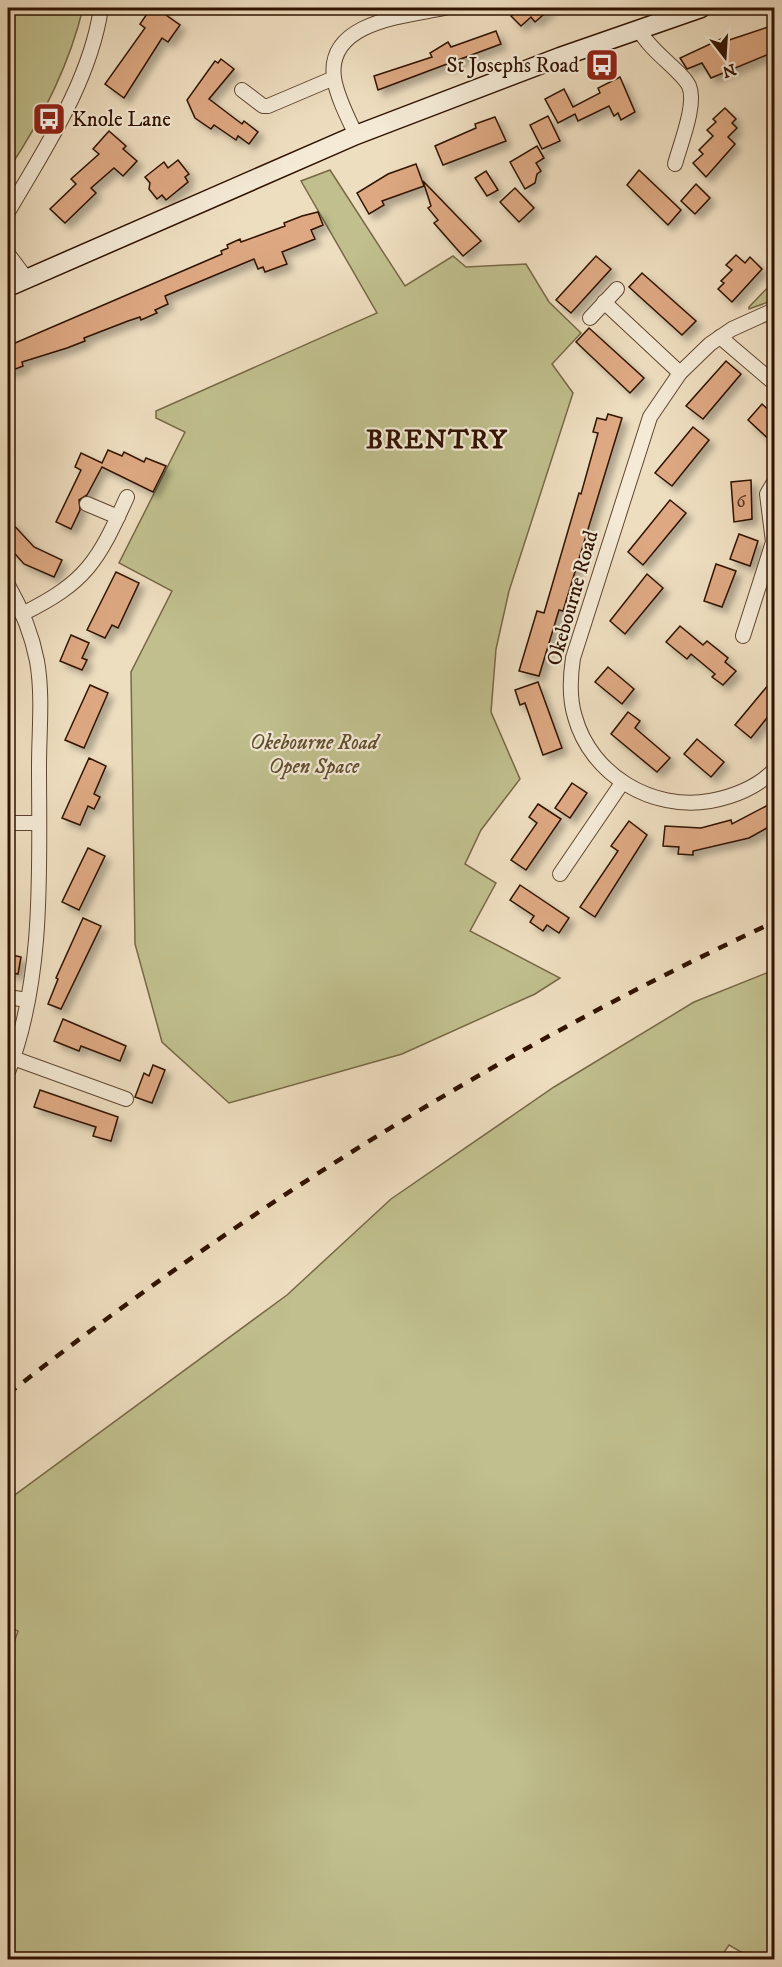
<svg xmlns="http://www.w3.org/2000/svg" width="782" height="1967" font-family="'IM FELL DW Pica',serif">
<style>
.green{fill:#c0bf8d;stroke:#786846;stroke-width:1.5}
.building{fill:#dda882;stroke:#301200;stroke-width:1.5;filter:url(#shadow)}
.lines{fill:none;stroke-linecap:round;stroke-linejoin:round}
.street-casing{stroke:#604530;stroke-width:16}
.secondary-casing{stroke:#301200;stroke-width:21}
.street{stroke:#f4ead6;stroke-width:14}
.secondary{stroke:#f4ead6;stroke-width:18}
.rail{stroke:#301200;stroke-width:4.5;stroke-dasharray:10 10;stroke-linecap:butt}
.labels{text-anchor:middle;stroke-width:4.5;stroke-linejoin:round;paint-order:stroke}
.number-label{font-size:18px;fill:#5b3820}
.poi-label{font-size:21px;fill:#301200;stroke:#f4ead6;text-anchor:end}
.street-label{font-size:21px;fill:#301200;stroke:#f4ead6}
.park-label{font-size:21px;font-style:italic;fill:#624f31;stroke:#f4ead6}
.district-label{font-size:27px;font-weight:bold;letter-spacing:1.5px;fill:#301200;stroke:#f4ead6}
</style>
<defs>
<filter id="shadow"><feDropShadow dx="5.5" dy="5.5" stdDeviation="3" flood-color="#0004"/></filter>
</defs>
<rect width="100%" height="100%" fill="#eedec0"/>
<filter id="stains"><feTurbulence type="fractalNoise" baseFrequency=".00333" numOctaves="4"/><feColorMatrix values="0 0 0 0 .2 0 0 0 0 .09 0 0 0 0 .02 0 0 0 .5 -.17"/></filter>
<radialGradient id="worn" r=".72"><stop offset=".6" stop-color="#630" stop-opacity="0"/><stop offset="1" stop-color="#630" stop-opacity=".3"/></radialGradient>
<g class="green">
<path d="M8,8H83C69,66 41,121 8,170Z"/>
<polygon points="330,170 405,286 453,256 466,267 526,264 549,302 581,333 552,364 573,393 509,591 496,649 491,712 520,779 481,830 465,864 496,883 470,931 560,978 535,994 402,1054 229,1103 162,1042 135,944 131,672 172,591 119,563 185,432 156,418 156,411 377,313 301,181"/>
<polygon points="774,281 774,300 749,309 749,307"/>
<polygon points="774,970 774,1959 753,1959 729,1945 719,1960 8,1959 8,1660 18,1631 8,1628 8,1500 287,1295 391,1199 554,1087 694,1002"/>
</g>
<g class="building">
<polygon points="151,8 156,8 180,25 168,42 162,38 124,98 105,84 145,28 140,24"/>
<polygon points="520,8 551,8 535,22 531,17 521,26 511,16"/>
<polygon points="774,25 774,52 711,78 702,63 687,69 680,58 721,39 723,42"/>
<polygon points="496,31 501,44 458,60 459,62 449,68 447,64 378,90 374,76 432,57 430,53 448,42 451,47"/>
<polygon points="221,59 234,69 209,99 242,124 244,121 258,132 249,144 238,136 236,140 214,125 211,129 195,118 187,100 215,61 218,63"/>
<polygon points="620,77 635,112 621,120 618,113 614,116 609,106 578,121 575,114 558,123 545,99 564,89 573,107 600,93 598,88"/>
<polygon points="725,108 736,119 732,123 737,128 728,137 735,144 706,177 693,163 703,154 699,150 713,136 707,130 716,122 713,119"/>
<polygon points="548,116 560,141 542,149 530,125"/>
<polygon points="495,117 506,141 443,165 435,146 476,128 475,124"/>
<polygon points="109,131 126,146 123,149 137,161 123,176 114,168 91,188 96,193 65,223 50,209 76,184 71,179 99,154 93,149"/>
<polygon points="537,146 544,158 536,163 541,171 537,174 535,183 525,189 510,162"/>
<polygon points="178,160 189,174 185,177 188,182 166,200 162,195 157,199 149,189 150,183 145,177 164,162 168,168"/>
<polygon points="416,164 424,186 382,201 384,205 369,214 357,193 388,174"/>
<polygon points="639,170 681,210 668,225 627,185"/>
<polygon points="486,171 498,190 487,196 475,178"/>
<polygon points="423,181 481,241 463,256 434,223 438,220 428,208 431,206"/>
<polygon points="696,184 710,198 695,214 681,201"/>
<polygon points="515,188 534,208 519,222 500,202"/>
<polygon points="318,212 323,225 311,230 315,239 282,252 287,264 265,272 263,267 258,269 254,259 165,296 168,304 155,310 157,313 141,320 140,317 128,321 84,338 85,341 67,348 22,362 23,366 8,372 8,346 222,254 221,251 228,248 227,245 240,239 241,242 285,226 284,223 302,216"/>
<polygon points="736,255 745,263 750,257 762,269 732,302 718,289 724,283 721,281 732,270 726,265"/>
<polygon points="596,256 611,269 571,313 556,300"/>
<polygon points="642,273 696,321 682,335 629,287"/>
<polygon points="589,328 644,378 630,393 576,342"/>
<polygon points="726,361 741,374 703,419 686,406"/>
<polygon points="762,404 774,415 774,444 748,420"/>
<polygon points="608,414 622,418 563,611 559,610 539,676 519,671 537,611 544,613 579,493 581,494 598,433 593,432 597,418 606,420"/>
<polygon points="693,427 709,440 672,486 655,473"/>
<polygon points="108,450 122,456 124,452 144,462 146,458 166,466 153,492 102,467 87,495 79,500 80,510 71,529 56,522 81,470 75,467 81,453 102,463"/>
<polygon points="751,480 752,519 734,522 731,482"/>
<polygon points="670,500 686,513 643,565 628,552"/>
<polygon points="8,519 34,547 62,560 54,577 24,564 8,546"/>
<polygon points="739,534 758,541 750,566 730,559"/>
<polygon points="716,564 736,571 722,607 704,601"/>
<polygon points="116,572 139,583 118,628 112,625 105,638 87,630"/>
<polygon points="647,574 663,588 625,634 610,621"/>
<polygon points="680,626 703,645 707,641 728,658 725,662 736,671 723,685 712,677 715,674 691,654 687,659 666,642"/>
<polygon points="71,635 89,643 82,658 87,660 82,670 60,661"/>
<polygon points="608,667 634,689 622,704 595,682"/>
<polygon points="774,678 774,709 751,738 735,725"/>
<polygon points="538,682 562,748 543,755 525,703 520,705 515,690"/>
<polygon points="90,685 108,693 84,748 65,740"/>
<polygon points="628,712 640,721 635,728 670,758 657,772 611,734"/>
<polygon points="697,739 724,762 711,777 684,754"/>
<polygon points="89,758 106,766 94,794 100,797 94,809 88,806 80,825 62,818"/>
<polygon points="572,783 587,793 570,818 555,808"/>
<polygon points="538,804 561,819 526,870 511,860 537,823 529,817"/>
<polygon points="770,804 774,812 774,824 749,838 693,851 693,855 678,854 679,847 663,846 665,826 701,828 731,820 732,824"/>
<polygon points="629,821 647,835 595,917 580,907 618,851 611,846"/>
<polygon points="88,848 105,856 79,910 62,902"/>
<polygon points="520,885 569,918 559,933 547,925 543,931 530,922 534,916 510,900"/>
<polygon points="83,918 101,926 61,1009 48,1004 58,979 56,978"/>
<polygon points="8,954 21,957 18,974 8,972"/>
<polygon points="63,1019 126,1046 120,1061 81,1046 79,1051 54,1041"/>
<polygon points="153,1065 165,1070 152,1103 135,1097 144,1073 149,1076"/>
<polygon points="40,1090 118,1117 111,1141 93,1136 96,1127 34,1107"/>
</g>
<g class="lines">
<defs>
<g id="street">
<path d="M639,30C651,52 682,71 689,86C697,104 680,145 675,164"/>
<polyline points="242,90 263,106 268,106 334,78"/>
<path d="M356,135C348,118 337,97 334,78C326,21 407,16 444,8"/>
<path d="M8,212C45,148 90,82 101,8"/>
<polyline points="8,254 26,278"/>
<polyline points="604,302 680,373"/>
<path d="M774,310L732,329L710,344L680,373L650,417L573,658C570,678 569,698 575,717C591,775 652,811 710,801C733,797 758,787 774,770"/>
<polyline points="590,318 617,289"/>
<polyline points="720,337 774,383"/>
<polyline points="87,504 118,517"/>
<path d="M8,585C21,608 32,635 37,661C43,695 39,732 39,766C39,866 45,977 8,1072"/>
<path d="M22,614C87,582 98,561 127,497"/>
<polyline points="743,636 773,542 767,494 774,482"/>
<polyline points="8,823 39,823"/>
<polyline points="560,874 622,783"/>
<polyline points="8,997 27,1000"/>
<polyline points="13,1058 126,1099"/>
</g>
<polyline id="secondary" points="8,287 356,135 560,57 701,8"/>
</defs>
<use href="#street" class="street-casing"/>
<use href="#secondary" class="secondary-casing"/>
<use href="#street" class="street"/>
<use href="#secondary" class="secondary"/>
<path class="rail" d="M8,1394C246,1207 500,1050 774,922"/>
</g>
<defs>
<symbol id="bus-square" viewBox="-11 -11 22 22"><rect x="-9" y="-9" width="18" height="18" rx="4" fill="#8f2418" stroke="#f4ead6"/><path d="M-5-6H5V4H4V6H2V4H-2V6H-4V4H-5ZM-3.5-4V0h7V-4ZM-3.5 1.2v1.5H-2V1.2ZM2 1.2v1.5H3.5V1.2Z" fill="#fff"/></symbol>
</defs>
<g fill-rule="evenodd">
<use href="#bus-square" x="583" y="46" width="38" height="38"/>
<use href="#bus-square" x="30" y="100" width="38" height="38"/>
</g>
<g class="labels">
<g class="number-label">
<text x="741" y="507">6</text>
</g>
<g class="poi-label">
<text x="579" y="72">St Josephs Road</text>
<text x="72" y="126" text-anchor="start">Knole Lane</text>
</g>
<g class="street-label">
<text transform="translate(572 598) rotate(-74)" y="7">Okebourne Road</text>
</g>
<g class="park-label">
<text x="314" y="749">Okebourne Road<tspan x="314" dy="24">Open Space</tspan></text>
</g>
<g class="district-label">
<text x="437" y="448">BRENTRY</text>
</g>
</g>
<rect width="782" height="1967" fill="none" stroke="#eedec0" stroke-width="30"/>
<rect x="9" y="9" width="764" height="1949" fill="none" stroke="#301200" stroke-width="3"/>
<rect x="15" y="15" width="752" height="1937" fill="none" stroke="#301200" stroke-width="1.5"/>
<g transform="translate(725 57) rotate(163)" stroke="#f4ead6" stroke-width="4.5" paint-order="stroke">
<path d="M0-4.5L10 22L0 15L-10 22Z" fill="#301200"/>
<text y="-9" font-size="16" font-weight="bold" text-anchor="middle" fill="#301200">N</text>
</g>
<rect width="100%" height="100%" filter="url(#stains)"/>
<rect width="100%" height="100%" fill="url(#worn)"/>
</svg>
